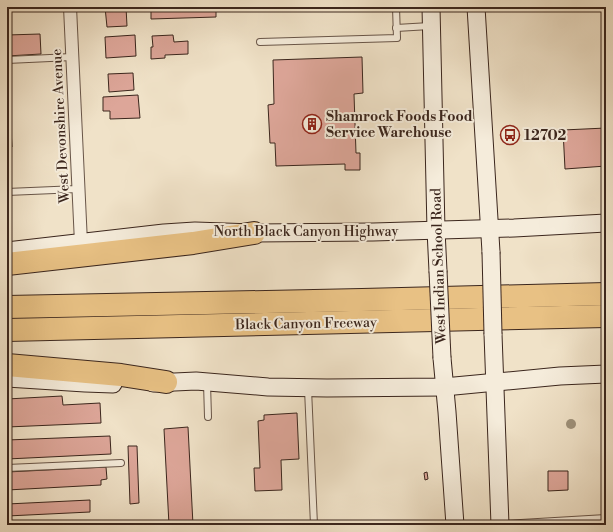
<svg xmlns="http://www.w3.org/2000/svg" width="613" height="532" font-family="'Libre Bodoni',serif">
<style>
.building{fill:#dda699;stroke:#3b261d}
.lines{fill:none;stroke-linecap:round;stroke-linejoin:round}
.lane-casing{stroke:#685548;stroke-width:8}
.street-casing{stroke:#685548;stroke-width:14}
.secondary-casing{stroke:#3b261d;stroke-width:19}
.highway-casing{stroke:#3b261d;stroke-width:24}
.lane{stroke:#f5ecdb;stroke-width:6}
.street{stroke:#f5ecdb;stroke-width:12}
.secondary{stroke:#f5ecdb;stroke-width:17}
.highway{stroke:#e8c184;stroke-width:22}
.secondary-bridge-casing{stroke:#3b261d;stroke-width:19;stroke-linecap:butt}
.secondary-bridge{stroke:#f5ecdb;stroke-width:17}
.tree{fill:#9e917b}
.labels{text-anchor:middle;stroke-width:4;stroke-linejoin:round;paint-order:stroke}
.poi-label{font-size:14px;font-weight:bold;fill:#3b261d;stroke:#f5ecdb;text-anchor:start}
.street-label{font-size:14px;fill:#3b261d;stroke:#f5ecdb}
</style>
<rect width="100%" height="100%" fill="#f0e2c8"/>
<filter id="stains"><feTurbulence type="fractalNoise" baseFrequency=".005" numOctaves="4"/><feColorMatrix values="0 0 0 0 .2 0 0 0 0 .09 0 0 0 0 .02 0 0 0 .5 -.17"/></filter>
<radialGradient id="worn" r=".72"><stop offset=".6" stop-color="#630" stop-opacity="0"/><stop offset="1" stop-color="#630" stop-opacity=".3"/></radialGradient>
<g class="building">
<polygon points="7,7 38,7 7,8"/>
<polygon points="105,7 126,7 127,26 107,27"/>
<polygon points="151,7 216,7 216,17 151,19"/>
<polygon points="562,7 575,7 575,9 562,10"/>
<polygon points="40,34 41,54 7,56 7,35"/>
<polygon points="135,35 136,56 106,58 105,37"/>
<polygon points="173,35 174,42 188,41 188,54 165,55 165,58 151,59 151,47 153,47 152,36"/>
<polygon points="362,57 363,93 354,94 356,153 360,153 360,170 345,170 345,164 276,166 275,143 270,143 268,105 274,104 273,60"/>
<polygon points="133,73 134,90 109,92 108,74"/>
<polygon points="138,95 140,118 110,119 110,111 103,111 103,97"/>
<polygon points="606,128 606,166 565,169 563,130"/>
<polygon points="7,129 11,129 12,147 7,147"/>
<polygon points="510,131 511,138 508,138 507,132"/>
<polygon points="62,396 63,405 100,403 101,423 7,427 7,399"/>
<polygon points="297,413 299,459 281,460 282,490 255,491 254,468 260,468 258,421 264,420 264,415"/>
<polygon points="188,427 193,525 169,525 164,429"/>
<polygon points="110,436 111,454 7,459 7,440"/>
<polygon points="128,446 137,446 139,503 130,504"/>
<polygon points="106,467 107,479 101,480 101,485 7,490 7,472"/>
<polygon points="548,471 568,471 568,490 548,491"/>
<polygon points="427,472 428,479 425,480 424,473"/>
<polygon points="90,500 90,512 7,516 7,504"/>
</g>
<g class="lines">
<defs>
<g id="lane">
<polyline points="259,8 330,7"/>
<polyline points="396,28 430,26"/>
<polyline points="260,42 397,38 396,7"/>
<polyline points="7,60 72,57"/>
<polyline points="7,192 78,189"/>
<polyline points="207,383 208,417"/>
<polyline points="308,389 314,525"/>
<polyline points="7,468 121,463"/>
<polyline points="502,524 606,518"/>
</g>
<polyline id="street" points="70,7 81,243"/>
<g id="secondary">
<polyline points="431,7 436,230 438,271"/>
<polyline points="476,7 491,252"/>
<polyline points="7,251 164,233 195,231 254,233 373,232 514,228 606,223"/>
<polyline points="493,334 500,525"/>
<polyline points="442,358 447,412 455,525"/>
<polyline points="7,378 85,383 113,384"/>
<polyline points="153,383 196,381 268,387 327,388 444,387 560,376 606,374"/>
</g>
<g id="highway">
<polyline points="7,264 193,243 254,233"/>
<polyline points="7,307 362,300 606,294"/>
<polyline points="7,330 606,316"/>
<polyline points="7,365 121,375 166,382"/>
</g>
</defs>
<use href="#lane" class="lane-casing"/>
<use href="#street" class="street-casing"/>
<use href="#secondary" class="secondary-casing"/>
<use href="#highway" class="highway-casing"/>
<use href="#lane" class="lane"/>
<use href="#street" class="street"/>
<use href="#secondary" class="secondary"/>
<use href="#highway" class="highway"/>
<defs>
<g id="secondary-bridge">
<polyline points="491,252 493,334"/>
<polyline points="438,271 442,358"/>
</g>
</defs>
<use href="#secondary-bridge" class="secondary-bridge-casing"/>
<use href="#secondary-bridge" class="secondary-bridge"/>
</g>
<circle class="tree" cx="571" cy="424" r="5"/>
<defs>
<symbol id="building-ring" viewBox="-11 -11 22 22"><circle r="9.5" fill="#f5ecdb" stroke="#8f2418" stroke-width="1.5"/><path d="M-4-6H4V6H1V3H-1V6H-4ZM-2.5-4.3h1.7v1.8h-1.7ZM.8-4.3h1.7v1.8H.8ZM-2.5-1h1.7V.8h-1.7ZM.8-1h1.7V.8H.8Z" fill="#8f2418"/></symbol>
<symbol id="bus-ring" viewBox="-11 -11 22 22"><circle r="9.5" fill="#f5ecdb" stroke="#8f2418" stroke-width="1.5"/><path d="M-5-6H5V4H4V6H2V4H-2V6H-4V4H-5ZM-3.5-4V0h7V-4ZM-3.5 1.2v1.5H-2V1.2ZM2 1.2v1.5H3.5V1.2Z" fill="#8f2418"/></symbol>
</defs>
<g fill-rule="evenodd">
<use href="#building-ring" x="301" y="113" width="22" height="22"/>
<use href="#bus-ring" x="499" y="124" width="22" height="22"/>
</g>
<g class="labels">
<g class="poi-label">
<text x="326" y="121">Shamrock Foods Food<tspan x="326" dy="16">Service Warehouse</tspan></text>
<text x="524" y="140">12702</text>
</g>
<g class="street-label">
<text transform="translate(60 126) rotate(-93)" y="5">West Devonshire Avenue</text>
<text x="306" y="236">North Black Canyon Highway</text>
<text transform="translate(438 266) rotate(-92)" y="5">West Indian School Road</text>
<text transform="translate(306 323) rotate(-1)" y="5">Black Canyon Freeway</text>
</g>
</g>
<rect width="613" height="532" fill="none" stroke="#f0e2c8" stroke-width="24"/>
<rect x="8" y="8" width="597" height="516" fill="none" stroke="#3b261d" stroke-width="2"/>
<rect x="12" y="12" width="589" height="508" fill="none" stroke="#3b261d"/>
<rect width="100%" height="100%" filter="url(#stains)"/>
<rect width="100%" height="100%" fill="url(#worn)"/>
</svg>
